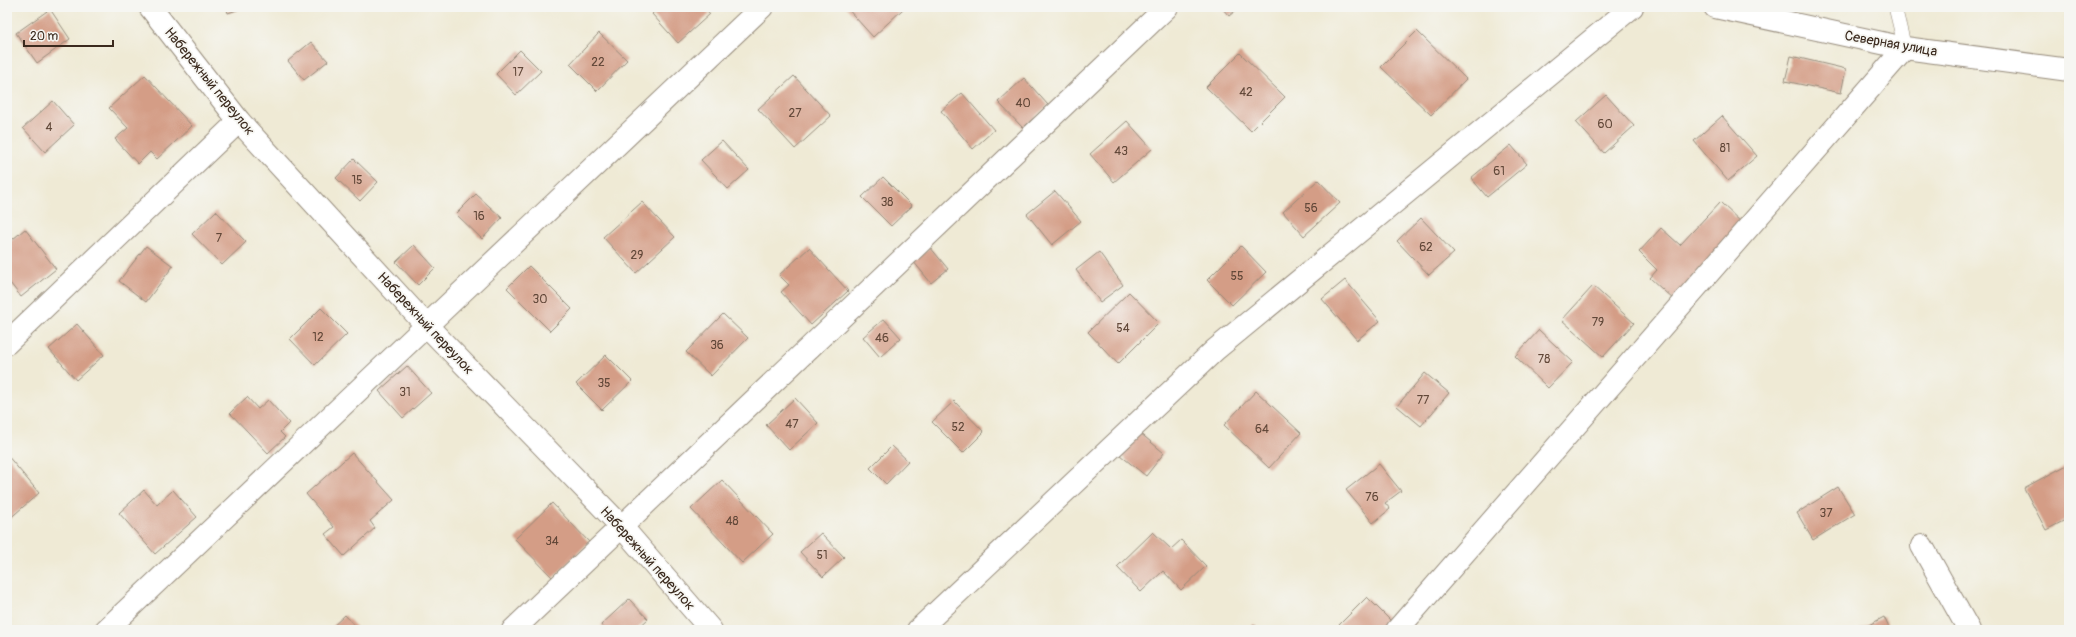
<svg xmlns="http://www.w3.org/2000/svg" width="2076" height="637" font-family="Pangolin,sans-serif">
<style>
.building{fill:#d49d86}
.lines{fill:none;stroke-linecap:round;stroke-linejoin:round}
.service-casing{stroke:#958a7a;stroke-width:14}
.minor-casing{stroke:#958a7a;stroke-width:24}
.tertiary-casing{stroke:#958a7a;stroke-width:24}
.service{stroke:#fff;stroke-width:13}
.minor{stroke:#fff;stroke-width:22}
.tertiary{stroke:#fff;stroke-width:22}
.labels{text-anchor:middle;stroke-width:3.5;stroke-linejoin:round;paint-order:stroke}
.number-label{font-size:12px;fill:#614738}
.street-label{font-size:14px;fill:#3b2a1e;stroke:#f6f6f2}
</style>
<rect width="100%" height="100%" fill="#f6f6f2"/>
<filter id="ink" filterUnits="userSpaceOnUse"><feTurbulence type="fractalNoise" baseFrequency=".025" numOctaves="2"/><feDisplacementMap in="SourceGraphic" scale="8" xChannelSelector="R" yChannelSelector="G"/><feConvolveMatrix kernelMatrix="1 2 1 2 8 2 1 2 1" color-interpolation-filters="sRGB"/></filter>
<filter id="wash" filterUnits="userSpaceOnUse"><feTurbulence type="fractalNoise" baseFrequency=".012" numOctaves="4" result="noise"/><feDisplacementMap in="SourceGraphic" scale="16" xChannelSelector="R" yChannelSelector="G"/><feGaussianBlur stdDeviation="0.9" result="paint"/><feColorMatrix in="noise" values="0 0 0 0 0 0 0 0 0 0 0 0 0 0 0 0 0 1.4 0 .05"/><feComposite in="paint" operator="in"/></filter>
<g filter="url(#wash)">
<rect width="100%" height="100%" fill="#efead5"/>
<g id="blocks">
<g class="building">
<polygon points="226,7 246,7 228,13"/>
<polygon points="659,7 704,7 710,14 678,43 652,14"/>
<polygon points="846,7 902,7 903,9 873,37"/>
<polygon points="1221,7 1240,7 1229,16"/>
<polygon points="50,9 70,39 37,63 16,33"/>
<polygon points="1417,31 1466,79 1431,115 1381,67"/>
<polygon points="599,33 627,60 597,91 570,64"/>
<polygon points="311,42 328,61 304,80 288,61"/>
<polygon points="520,50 541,71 516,95 496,74"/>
<polygon points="1240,53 1285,97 1251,131 1206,87"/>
<polygon points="1791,56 1846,69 1841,93 1785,81"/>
<polygon points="145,75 192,126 157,159 150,152 138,164 115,139 128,128 109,108"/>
<polygon points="794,76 831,116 795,149 758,109"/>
<polygon points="1024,78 1048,105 1023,128 998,102"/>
<polygon points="962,93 994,130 973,149 941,111"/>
<polygon points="1606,95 1634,126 1604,153 1576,122"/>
<polygon points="53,101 74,125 45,152 23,128"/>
<polygon points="1722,116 1757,156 1728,181 1694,141"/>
<polygon points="1127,121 1152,149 1114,182 1090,154"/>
<polygon points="722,141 749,170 728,189 701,160"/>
<polygon points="1511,145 1527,164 1487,197 1471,178"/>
<polygon points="354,159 378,182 360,201 336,178"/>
<polygon points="883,177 912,206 891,226 862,197"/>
<polygon points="1318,180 1340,203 1304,236 1283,212"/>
<polygon points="1055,191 1081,221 1052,245 1027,214"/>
<polygon points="476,194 502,218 482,239 456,214"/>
<polygon points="642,202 675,237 636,273 603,237"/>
<polygon points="1720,202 1745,226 1675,301 1650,278 1657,270 1639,252 1661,228 1680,245"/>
<polygon points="216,211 246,242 222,265 192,234"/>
<polygon points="1421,218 1454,253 1429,275 1397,241"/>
<polygon points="25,229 56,269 21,297 7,279 7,244"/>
<polygon points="414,245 435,268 418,285 396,262"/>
<polygon points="146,246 173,266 146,302 119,281"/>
<polygon points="1241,246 1266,272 1232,305 1207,280"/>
<polygon points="930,247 948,269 931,283 913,261"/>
<polygon points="809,248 848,291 811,325 781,292 789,285 779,275"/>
<polygon points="1099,252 1123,285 1100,302 1076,270"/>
<polygon points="529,266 572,309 550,331 507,288"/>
<polygon points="1345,280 1380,321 1357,340 1322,299"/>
<polygon points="1593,286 1634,323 1603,357 1562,320"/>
<polygon points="1129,292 1159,323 1118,364 1088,332"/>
<polygon points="321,308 347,334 315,365 290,339"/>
<polygon points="723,314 748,338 711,376 686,352"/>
<polygon points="884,319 901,338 880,357 863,337"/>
<polygon points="77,324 104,355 76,380 49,349"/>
<polygon points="1539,330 1573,362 1548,388 1515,356"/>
<polygon points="606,355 632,381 602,410 576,384"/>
<polygon points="407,366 431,393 403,418 379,391"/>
<polygon points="1425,373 1449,393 1421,426 1397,406"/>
<polygon points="1256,391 1301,433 1269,468 1224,425"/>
<polygon points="247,397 258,409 268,400 289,423 280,432 285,437 268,453 230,413"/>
<polygon points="795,398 818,423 789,450 766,425"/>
<polygon points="954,401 984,432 963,453 932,422"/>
<polygon points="1139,432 1164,453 1146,476 1120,455"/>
<polygon points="892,446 908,461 886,484 870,468"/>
<polygon points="352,453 394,500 370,521 375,528 344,556 325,534 334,527 306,494"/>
<polygon points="7,455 39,493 7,521"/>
<polygon points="1379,464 1401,491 1385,503 1390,509 1373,523 1346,490"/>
<polygon points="2069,464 2069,518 2046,530 2024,488"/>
<polygon points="722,480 773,534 742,563 691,509"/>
<polygon points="1838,487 1855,514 1813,540 1797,513"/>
<polygon points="144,490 157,505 173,490 197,517 155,554 119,513"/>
<polygon points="552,503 589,542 553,578 515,539"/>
<polygon points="1153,532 1171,549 1181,540 1206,566 1181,590 1163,571 1141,592 1117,567"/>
<polygon points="821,533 844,557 823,577 800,552"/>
<polygon points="1367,597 1393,623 1386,630 1344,630 1339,625"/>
<polygon points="629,599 648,619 636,630 605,630 601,625"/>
<polygon points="345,615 359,630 329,630"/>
<polygon points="1884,617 1890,630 1859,630"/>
<polygon points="1254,624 1259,630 1248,630"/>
</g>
</g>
</g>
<g filter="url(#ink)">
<use href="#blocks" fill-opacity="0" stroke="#958a7a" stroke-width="1"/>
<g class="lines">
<defs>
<polyline id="service" points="1895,7 1905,48"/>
<g id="minor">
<polyline points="150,7 239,121 426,325 621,526 711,630"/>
<polyline points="7,343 239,121"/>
<polyline points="1922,546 1969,630"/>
<polyline points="106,630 762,7"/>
<polyline points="513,630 1167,7"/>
<polyline points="918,630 1215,350 1632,7"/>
<polyline points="1397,630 1905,48"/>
</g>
<polyline id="tertiary" points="1715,7 1905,48 2069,70"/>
</defs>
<use href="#service" class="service-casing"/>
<use href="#minor" class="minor-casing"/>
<use href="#tertiary" class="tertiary-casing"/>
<use href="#service" class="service"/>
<use href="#minor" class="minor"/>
<use href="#tertiary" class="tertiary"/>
</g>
</g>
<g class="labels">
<g class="number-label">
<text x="598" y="66">22</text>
<text x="518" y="76">17</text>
<text x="1246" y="96">42</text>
<text x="1023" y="107">40</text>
<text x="795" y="117">27</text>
<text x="1605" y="128">60</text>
<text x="49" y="131">4</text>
<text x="1725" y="152">81</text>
<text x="1121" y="155">43</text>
<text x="1499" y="175">61</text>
<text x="357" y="184">15</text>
<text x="887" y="206">38</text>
<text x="1311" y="212">56</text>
<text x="479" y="220">16</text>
<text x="219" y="242">7</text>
<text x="1426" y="251">62</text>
<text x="637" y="259">29</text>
<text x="1237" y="280">55</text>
<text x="540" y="303">30</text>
<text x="1598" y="326">79</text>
<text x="1123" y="332">54</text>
<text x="318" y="341">12</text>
<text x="882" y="342">46</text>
<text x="717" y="349">36</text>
<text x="1544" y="363">78</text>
<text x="604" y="387">35</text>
<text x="405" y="396">31</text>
<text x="1423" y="404">77</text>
<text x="792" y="428">47</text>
<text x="958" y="431">52</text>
<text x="1262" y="433">64</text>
<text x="1372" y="501">76</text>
<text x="1826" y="517">37</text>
<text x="732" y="525">48</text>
<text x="552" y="545">34</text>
<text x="822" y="559">51</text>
</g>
<g class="street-label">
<text transform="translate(1891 43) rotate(10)" y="5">Северная улица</text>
<text transform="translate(210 81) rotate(51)" y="5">Набережный переулок</text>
<text transform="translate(426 323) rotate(47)" y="5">Набережный переулок</text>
<text transform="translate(648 558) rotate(48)" y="5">Набережный переулок</text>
</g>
</g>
<rect width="2076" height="637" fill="none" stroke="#f6f6f2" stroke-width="24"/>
<path d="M24 40v6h89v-6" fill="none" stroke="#3b2a1e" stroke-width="2"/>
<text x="30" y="40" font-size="12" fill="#3b2a1e" stroke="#f6f6f2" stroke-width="3" paint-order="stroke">20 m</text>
</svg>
